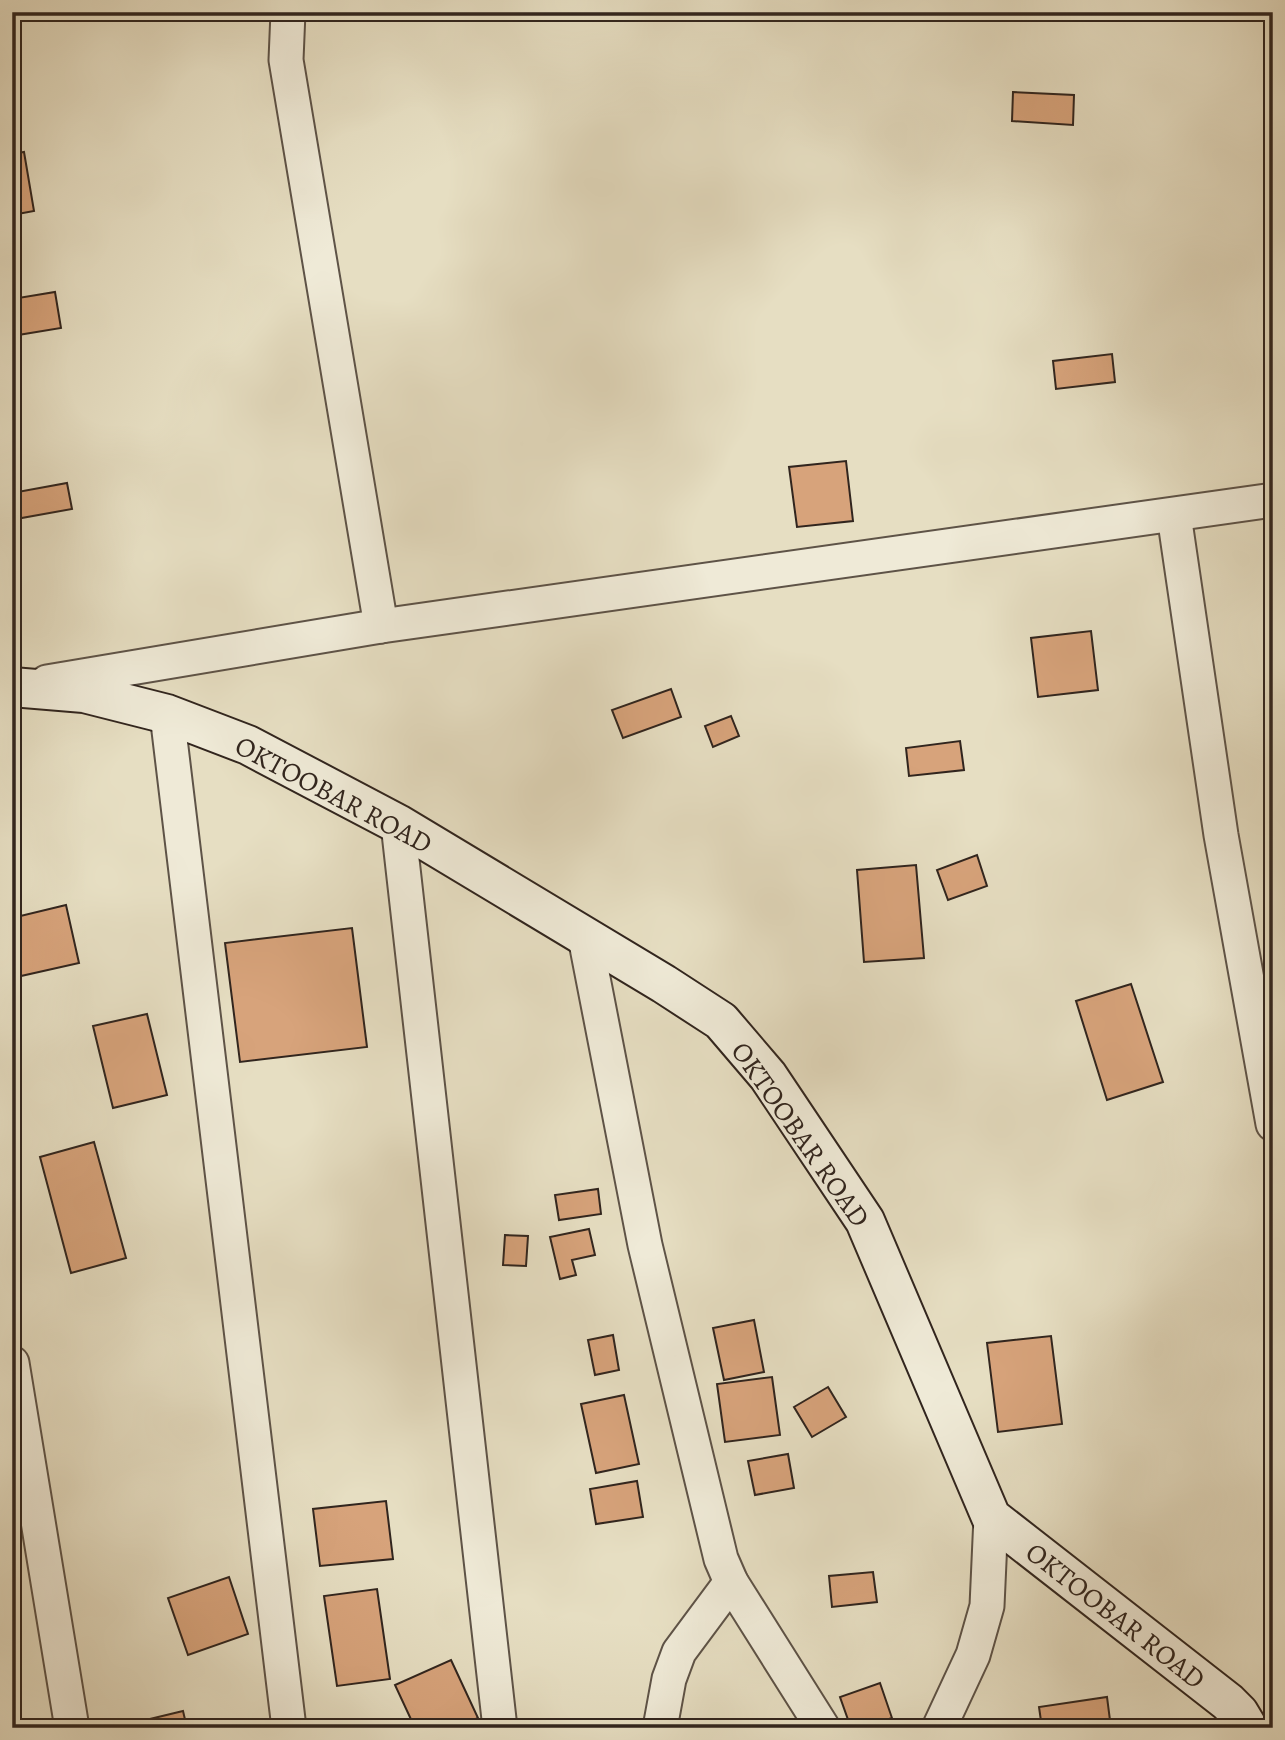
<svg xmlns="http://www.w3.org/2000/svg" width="1285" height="1740" font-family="Alegreya,serif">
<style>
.building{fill:#d7a37b;stroke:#31251e;stroke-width:2}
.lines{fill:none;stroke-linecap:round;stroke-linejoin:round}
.street-casing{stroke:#5e5347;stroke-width:37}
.secondary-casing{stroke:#31251e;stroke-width:42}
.street{stroke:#efead7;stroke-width:33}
.secondary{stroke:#efead7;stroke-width:38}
.labels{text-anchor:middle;stroke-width:5;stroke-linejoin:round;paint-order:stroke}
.street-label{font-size:28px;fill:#31251e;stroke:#efead7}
</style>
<rect width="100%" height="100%" fill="#e6dec2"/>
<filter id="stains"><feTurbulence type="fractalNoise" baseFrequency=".00286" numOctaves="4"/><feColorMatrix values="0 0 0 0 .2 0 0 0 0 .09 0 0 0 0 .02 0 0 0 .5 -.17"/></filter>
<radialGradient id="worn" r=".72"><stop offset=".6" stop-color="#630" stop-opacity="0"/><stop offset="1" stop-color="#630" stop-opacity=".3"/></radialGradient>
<g class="building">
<polygon points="1013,92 1074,95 1073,125 1012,121"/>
<polygon points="24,152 34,211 12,215 12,154"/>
<polygon points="55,292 61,328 12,336 12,299"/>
<polygon points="1112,354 1115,382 1056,389 1053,361"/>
<polygon points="846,461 853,521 797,527 789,467"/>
<polygon points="67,483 72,509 16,519 12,493"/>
<polygon points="1091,631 1098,690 1038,697 1031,638"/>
<polygon points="671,689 681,717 623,738 612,710"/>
<polygon points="731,716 739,736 713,747 705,726"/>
<polygon points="960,741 964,770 909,776 906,748"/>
<polygon points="977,855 987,886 948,900 937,870"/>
<polygon points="916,865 924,958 864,962 857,870"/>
<polygon points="66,905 79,963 21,976 12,938 12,918"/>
<polygon points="352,928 367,1047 240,1062 225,943"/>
<polygon points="1131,984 1163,1082 1107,1100 1076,1001"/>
<polygon points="147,1014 167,1095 113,1108 93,1026"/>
<polygon points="94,1142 126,1258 71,1273 40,1157"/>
<polygon points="598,1189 601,1214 559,1220 555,1195"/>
<polygon points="589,1229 595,1255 572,1260 576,1275 560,1279 550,1237"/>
<polygon points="505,1235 528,1236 526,1266 503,1265"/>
<polygon points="754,1320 764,1372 724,1380 713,1328"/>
<polygon points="613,1335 619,1370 595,1375 588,1340"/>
<polygon points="1051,1336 1062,1424 998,1432 987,1343"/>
<polygon points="772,1377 780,1435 725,1442 717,1384"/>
<polygon points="828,1387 846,1417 812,1437 794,1407"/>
<polygon points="624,1395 639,1464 596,1473 581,1404"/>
<polygon points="788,1454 794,1488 755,1495 748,1461"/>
<polygon points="637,1481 643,1517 596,1524 590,1489"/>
<polygon points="386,1501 393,1559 320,1566 313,1509"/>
<polygon points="873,1572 877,1602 832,1607 829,1576"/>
<polygon points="229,1577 248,1634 188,1655 168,1598"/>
<polygon points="377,1589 390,1679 337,1686 324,1596"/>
<polygon points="451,1660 478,1718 456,1728 415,1728 395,1685"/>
<polygon points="880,1683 892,1718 862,1728 851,1728 840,1697"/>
<polygon points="1107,1697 1111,1728 1042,1728 1039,1707"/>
<polygon points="183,1711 187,1728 126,1728 125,1725"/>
</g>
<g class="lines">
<defs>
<g id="street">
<polyline points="288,12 286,60 381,626"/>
<polyline points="1174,515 1221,835 1273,1124"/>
<polyline points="47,682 381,626 1273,500"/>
<polyline points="167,714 289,1728"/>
<polyline points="398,824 500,1728"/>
<polyline points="585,937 645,1245 721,1559 731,1582 823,1728"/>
<polyline points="12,1363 72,1728"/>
<polyline points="660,1728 669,1679 679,1652 731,1582"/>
<polyline points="939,1728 973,1655 987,1606 991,1517"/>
</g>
<polyline id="secondary" points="12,687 84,693 167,714 248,745 398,824 664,984 721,1021 768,1076 865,1221 991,1517 1228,1702 1239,1713 1248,1728"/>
</defs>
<use href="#street" class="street-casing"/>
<use href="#secondary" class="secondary-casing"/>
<use href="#street" class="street"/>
<use href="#secondary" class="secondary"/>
</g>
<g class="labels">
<g class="street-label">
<text transform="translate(334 794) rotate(28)" y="10">OKTOOBAR ROAD</text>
<text transform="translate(801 1134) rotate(55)" y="10">OKTOOBAR ROAD</text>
<text transform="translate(1116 1615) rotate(38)" y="10">OKTOOBAR ROAD</text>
</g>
</g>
<rect width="1285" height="1740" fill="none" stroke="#e6dec2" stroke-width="42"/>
<rect x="14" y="14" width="1257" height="1712" fill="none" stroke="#31251e" stroke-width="3.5"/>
<rect x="21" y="21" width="1243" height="1698" fill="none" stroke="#31251e" stroke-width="2"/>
<rect width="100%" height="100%" filter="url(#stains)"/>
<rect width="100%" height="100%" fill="url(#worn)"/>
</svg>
